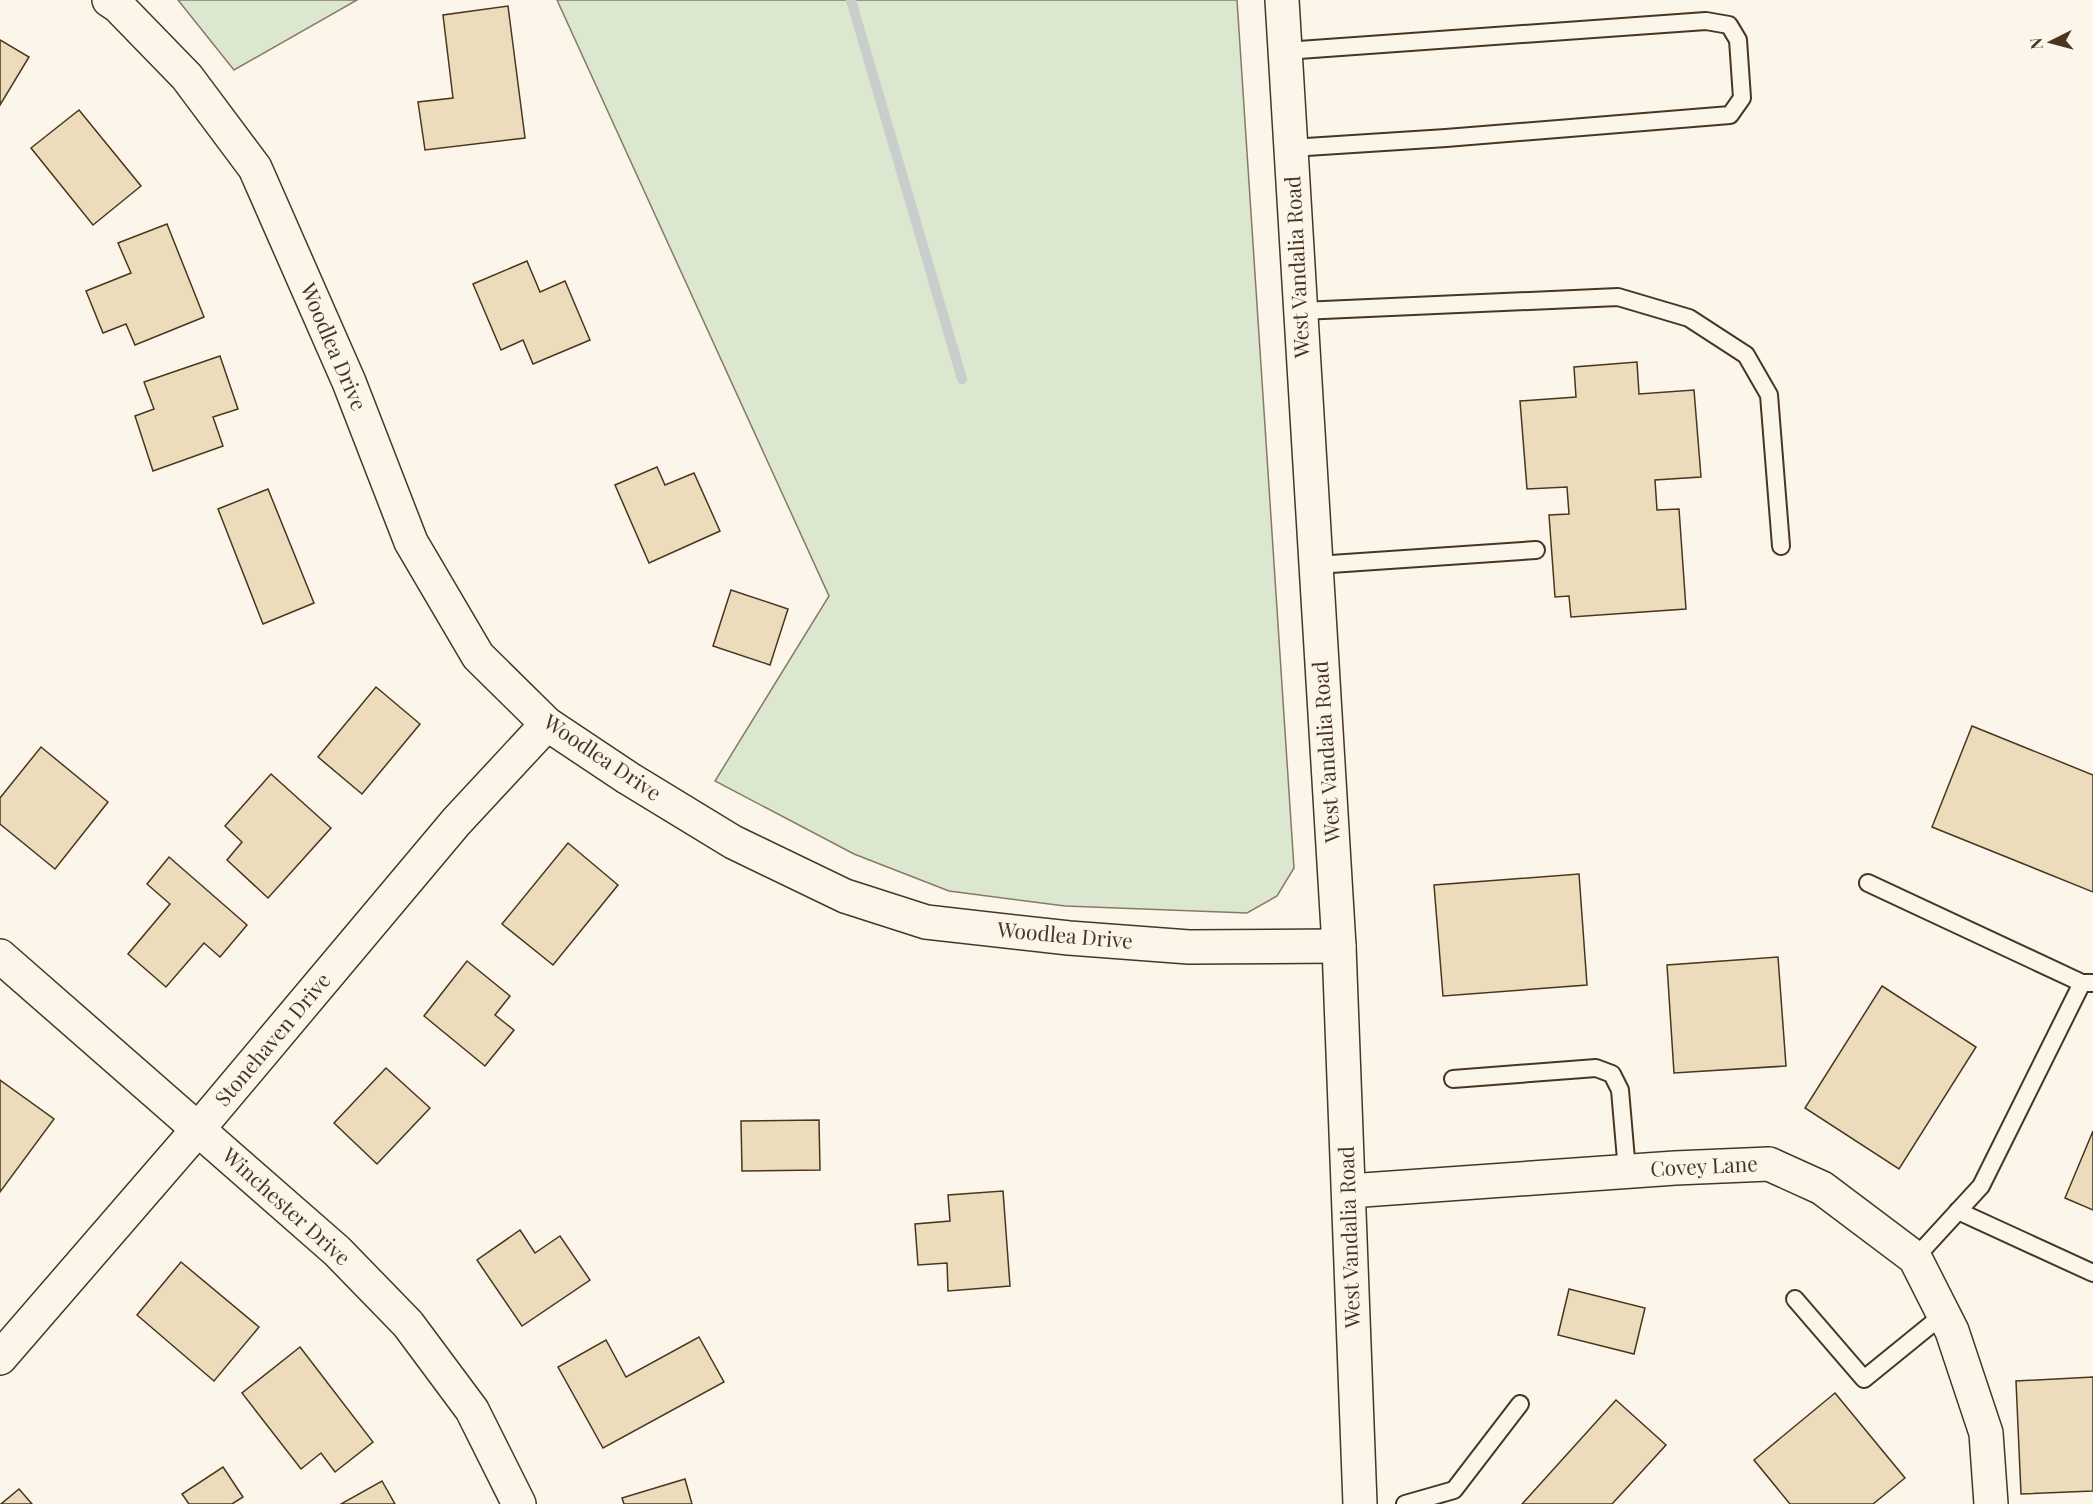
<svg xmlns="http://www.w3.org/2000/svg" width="2093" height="1504" font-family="'Playfair Display',serif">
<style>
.green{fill:#dce7d0;stroke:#887966;stroke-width:1.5}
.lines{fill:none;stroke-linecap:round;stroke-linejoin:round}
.stream{stroke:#c9cecd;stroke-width:10}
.building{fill:#ecdcbc;stroke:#4a3520;stroke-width:1.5}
.service-casing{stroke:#4a3520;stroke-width:20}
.minor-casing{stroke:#4a3520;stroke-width:36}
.secondary-casing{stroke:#4a3520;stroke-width:36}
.service{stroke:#fbf6e9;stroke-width:16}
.minor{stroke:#fbf6e9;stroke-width:33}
.secondary{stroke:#fbf6e9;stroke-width:33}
.labels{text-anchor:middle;stroke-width:4.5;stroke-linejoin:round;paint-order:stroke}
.street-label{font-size:21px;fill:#4a3520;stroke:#fbf6e9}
</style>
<rect width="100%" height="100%" fill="#fbf6e9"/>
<g class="green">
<polygon points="178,0 357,0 234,70"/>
<polygon points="557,0 1237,0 1294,868 1277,896 1247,913 1065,906 949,891 854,854 715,781 829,596"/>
</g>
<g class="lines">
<polyline class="stream" points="851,0 962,379"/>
</g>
<g class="building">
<polygon points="508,6 525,138 425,150 418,102 453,98 443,15"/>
<polygon points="0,40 29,57 0,105"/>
<polygon points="79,110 141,186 93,225 31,148"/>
<polygon points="167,224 204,317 135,345 126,324 103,333 86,291 131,273 118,243"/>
<polygon points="527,261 540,292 565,281 590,340 533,364 523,340 501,350 473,284"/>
<polygon points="220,356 238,409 213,417 223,446 153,471 135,416 154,409 144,382"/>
<polygon points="1637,362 1639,394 1694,390 1701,477 1655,480 1657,510 1679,509 1686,609 1571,617 1569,596 1555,597 1549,515 1569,514 1567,487 1527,489 1520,401 1576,397 1574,367"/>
<polygon points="657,467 665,485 694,473 720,531 649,563 615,485"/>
<polygon points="268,489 314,603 263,624 218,509"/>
<polygon points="731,590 788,609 770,665 713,646"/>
<polygon points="376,687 420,724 362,794 318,757"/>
<polygon points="1972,726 2093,775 2093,892 1932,827"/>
<polygon points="41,747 108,802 55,869 0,824 0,798"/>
<polygon points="271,774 331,828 268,898 227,860 242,842 225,826"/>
<polygon points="568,843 618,885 553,965 502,924"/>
<polygon points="169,857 247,925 220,957 204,943 166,987 128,954 170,904 147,884"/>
<polygon points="1579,874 1587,985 1443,996 1434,885"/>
<polygon points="1778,957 1786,1066 1674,1073 1667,965"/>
<polygon points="467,961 510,996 495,1015 514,1030 485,1066 424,1016"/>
<polygon points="1882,986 1976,1047 1899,1169 1805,1108"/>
<polygon points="386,1068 430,1108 377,1164 334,1123"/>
<polygon points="0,1080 54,1119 0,1192"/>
<polygon points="819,1120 820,1170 742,1171 741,1121"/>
<polygon points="2093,1131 2093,1210 2065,1198"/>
<polygon points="1003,1191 1010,1286 948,1291 947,1263 918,1265 915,1224 950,1221 948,1195"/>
<polygon points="520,1230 535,1253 560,1236 590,1280 522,1326 477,1260"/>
<polygon points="181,1262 259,1327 214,1381 137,1315"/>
<polygon points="1569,1289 1645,1308 1634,1354 1558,1335"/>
<polygon points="699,1337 724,1382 603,1448 558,1367 606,1340 626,1377"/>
<polygon points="300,1347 373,1442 335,1472 321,1453 301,1469 242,1393"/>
<polygon points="2093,1377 2093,1491 2021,1494 2016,1381"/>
<polygon points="1835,1393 1905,1478 1873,1504 1790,1504 1754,1460"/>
<polygon points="1616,1400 1666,1445 1612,1504 1522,1504"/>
<polygon points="223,1467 243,1497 232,1504 189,1504 182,1494"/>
<polygon points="685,1479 692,1504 624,1504 622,1498"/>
<polygon points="382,1481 395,1504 341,1504"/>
<polygon points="19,1489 32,1504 1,1504"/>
</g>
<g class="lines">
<defs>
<g id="service">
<polyline points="1285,51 1706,21 1729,25 1738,40 1742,98 1730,115 1446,138 1291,148"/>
<polyline points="1301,311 1618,297 1689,318 1746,355 1769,395 1781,546"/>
<polyline points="1316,565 1536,550"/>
<polyline points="1868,883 2082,983"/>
<polyline points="1453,1079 1596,1068 1612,1074 1620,1090 1627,1171"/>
<polyline points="1958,1211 2093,1273"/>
<polyline points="1915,1258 1981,1186 2082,983 2093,983"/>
<polyline points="1795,1299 1864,1379 1944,1314"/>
<polyline points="1405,1504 1454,1490 1520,1404"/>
</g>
<g id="minor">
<polyline points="109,0 118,6 187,77 255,168 349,382 411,542 478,656 547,724 628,778 733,842 845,896 926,922 1069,938 1189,947 1339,946"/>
<polyline points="0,956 337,1251 408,1324 472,1410 519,1504"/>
<polyline points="1349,1191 1675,1168 1769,1164 1822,1188 1915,1258 1952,1331 1986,1433 1991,1504"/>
<polyline points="0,1358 199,1128 456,822 547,724"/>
</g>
<polyline id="secondary" points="1282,0 1339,946 1360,1504"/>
</defs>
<use href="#service" class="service-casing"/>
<use href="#minor" class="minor-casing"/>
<use href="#secondary" class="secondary-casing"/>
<use href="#service" class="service"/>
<use href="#minor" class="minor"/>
<use href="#secondary" class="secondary"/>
</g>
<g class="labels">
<g class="street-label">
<text transform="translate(1298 267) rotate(-93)" y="7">West Vandalia Road</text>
<text transform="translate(333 347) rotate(67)" y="7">Woodlea Drive</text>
<text transform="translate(1327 752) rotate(-94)" y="7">West Vandalia Road</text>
<text transform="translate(602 758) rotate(34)" y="7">Woodlea Drive</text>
<text transform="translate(1065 936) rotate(5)" y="7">Woodlea Drive</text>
<text transform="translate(273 1040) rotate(-50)" y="7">Stonehaven Drive</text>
<text transform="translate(1704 1167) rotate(-3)" y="7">Covey Lane</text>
<text transform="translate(286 1207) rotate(42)" y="7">Winchester Drive</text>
<text transform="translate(1350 1237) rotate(-92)" y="7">West Vandalia Road</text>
</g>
</g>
<g transform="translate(2051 42) rotate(264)" stroke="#fbf6e9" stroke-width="4.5" paint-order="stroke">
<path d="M0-4.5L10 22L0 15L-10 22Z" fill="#4a3520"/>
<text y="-9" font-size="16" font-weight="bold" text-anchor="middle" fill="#4a3520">N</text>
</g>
</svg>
